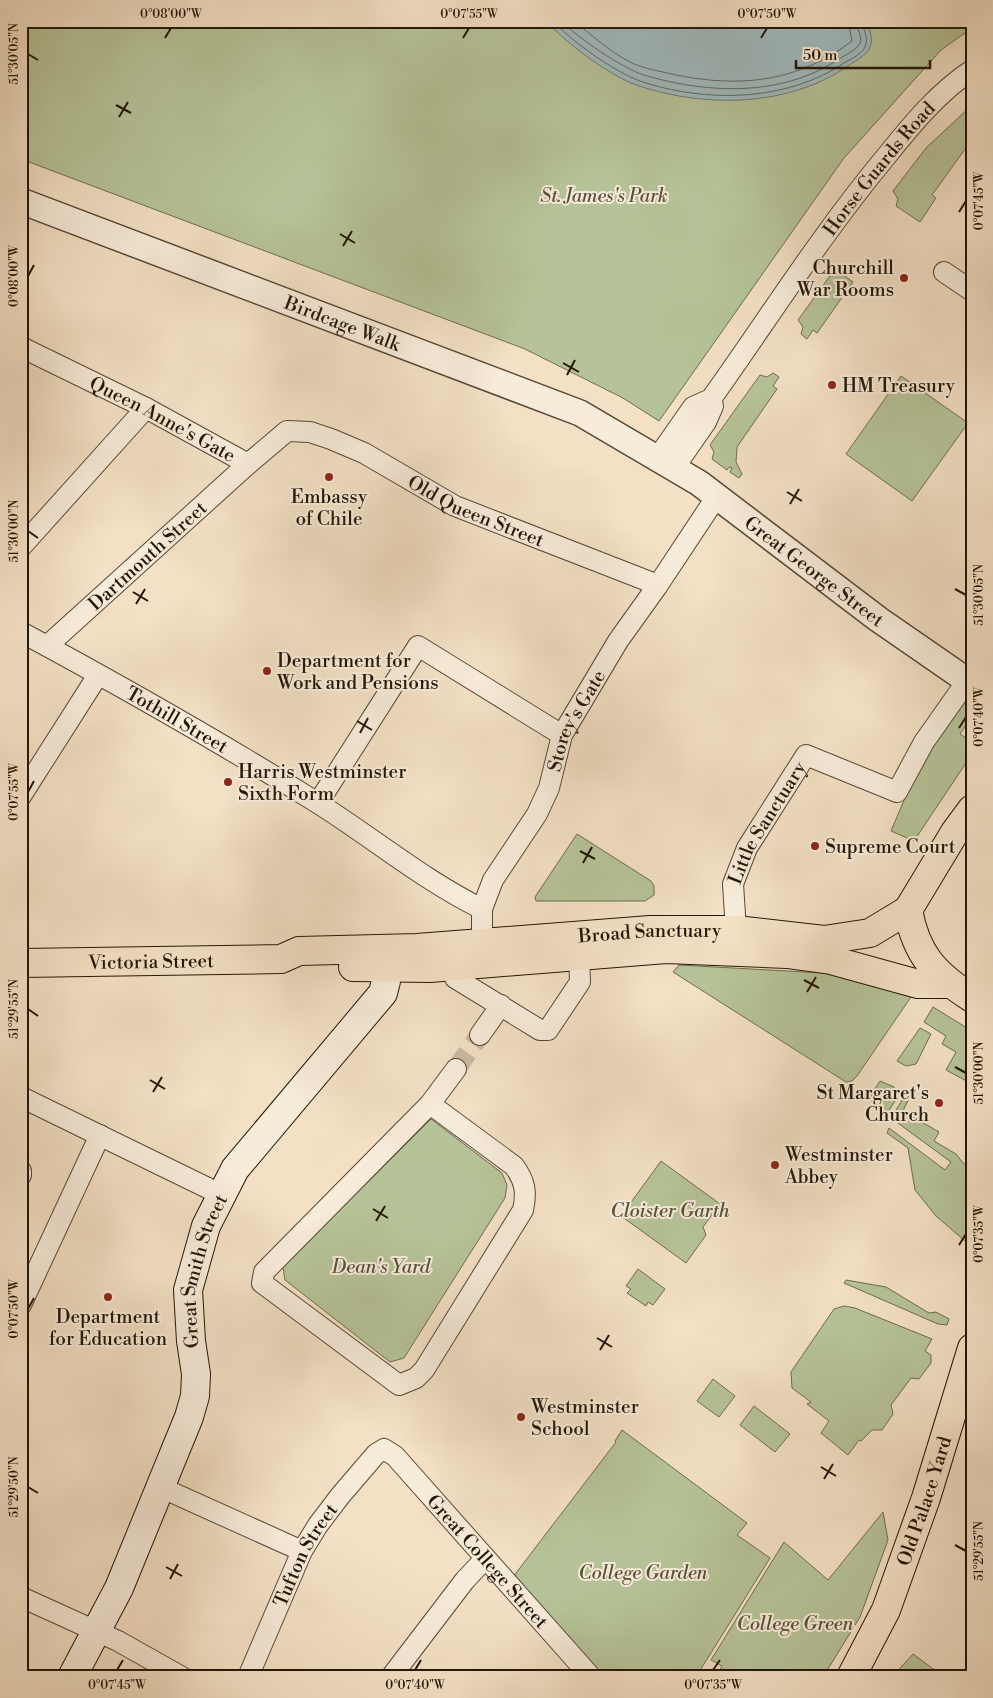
<svg xmlns="http://www.w3.org/2000/svg" width="993" height="1698" font-family="'Libre Bodoni',serif">
<style>
.green{fill:#b6c398;stroke:#6d6c4f}
.water{fill:#a0babf;stroke:#6e7875}
.lines{fill:none;stroke-linecap:round;stroke-linejoin:round}
.shore{stroke:#626862;stroke-width:1}
.minor-tunnel{stroke:#cab89f;stroke-width:20;stroke-dasharray:20 10;stroke-linecap:butt}
.minor-casing{stroke:#584836;stroke-width:22}
.tertiary-casing{stroke:#584836;stroke-width:28}
.secondary-casing{stroke:#241606;stroke-width:30}
.primary-casing{stroke:#241606;stroke-width:30}
.minor{stroke:#f7ebd9;stroke-width:20}
.tertiary{stroke:#f7ebd9;stroke-width:25}
.secondary{stroke:#f7ebd9;stroke-width:28}
.primary{stroke:#f3e0c5;stroke-width:28}
.ticks{fill:none;stroke:#241606;stroke-width:2}
.poi-dot{fill:#8f2418;stroke:#f7ebd9;stroke-width:2}
.labels{text-anchor:middle;stroke-width:4;stroke-linejoin:round;paint-order:stroke}
.street-label{font-size:19px;fill:#241606;stroke:#f7ebd9}
.park-label{font-size:19px;font-style:italic;fill:#575339;stroke:#f7ebd9}
.poi-label{font-size:19px;fill:#241606;stroke:#f7ebd9;text-anchor:start}
.neatline{fill:none;stroke:#241606;stroke-width:2}
.ticks-label{font-size:12px;text-anchor:middle;fill:#241606}
</style>
<rect width="100%" height="100%" fill="#f3e0c5"/>
<filter id="stains"><feTurbulence type="fractalNoise" baseFrequency=".004" numOctaves="4"/><feColorMatrix values="0 0 0 0 .2 0 0 0 0 .09 0 0 0 0 .02 0 0 0 .5 -.17"/></filter>
<radialGradient id="worn" r=".72"><stop offset=".6" stop-color="#630" stop-opacity="0"/><stop offset="1" stop-color="#630" stop-opacity=".3"/></radialGradient>
<g class="green">
<polygon points="21,21 972,21 972,28 941,50 844,158 659,421 623,398 525,349 21,159"/>
<polygon points="972,105 972,148 968,145 932,195 936,198 920,222 896,206 898,199 893,191 926,148"/>
<polygon points="835,269 853,282 817,333 813,330 807,339 801,334 803,327 798,320"/>
<polygon points="773,373 779,377 773,386 777,389 737,447 736,462 742,474 739,478 730,472 732,468 729,467 727,470 712,459 714,452 710,445 760,375 767,377"/>
<polygon points="901,376 968,423 912,501 846,454"/>
<polygon points="958,699 972,709 972,717 960,734 972,742 972,754 914,841 891,831 919,765"/>
<polygon points="577,834 651,881 654,886 654,895 645,901 536,901 535,897"/>
<polygon points="679,965 823,973 864,980 913,994 857,1076 852,1081 846,1082 673,972"/>
<polygon points="933,1007 972,1031 972,1084 946,1070 956,1052 942,1044 946,1036 924,1022"/>
<polygon points="920,1028 931,1034 916,1064 906,1066 897,1061"/>
<polygon points="880,1081 894,1087 897,1098 886,1115 872,1102 871,1095"/>
<polygon points="906,1094 910,1096 903,1111 939,1132 934,1141 956,1154 963,1163 972,1168 972,1247 936,1216 915,1190 908,1148 887,1133 889,1128 945,1170 951,1162 891,1118"/>
<polygon points="431,1119 502,1173 507,1185 505,1198 404,1358 390,1362 285,1280 283,1267"/>
<polygon points="661,1161 720,1204 703,1227 706,1235 686,1263 621,1216"/>
<polygon points="638,1269 665,1289 653,1305 648,1302 646,1306 627,1293 631,1289 626,1286"/>
<polygon points="846,1280 886,1287 929,1313 936,1312 949,1319 947,1325 938,1324 844,1283"/>
<polygon points="844,1306 855,1308 932,1339 925,1351 931,1355 931,1363 919,1379 911,1378 891,1405 893,1414 882,1430 872,1430 861,1441 859,1440 848,1455 821,1433 829,1421 807,1404 811,1402 792,1388 791,1372 834,1309"/>
<polygon points="713,1379 735,1396 719,1417 697,1401"/>
<polygon points="754,1406 790,1434 775,1452 740,1425"/>
<polygon points="622,1430 747,1523 737,1535 770,1558 696,1677 604,1677 513,1577 616,1442 615,1441"/>
<polygon points="883,1512 888,1540 860,1617 823,1677 716,1677 722,1666 711,1660 784,1542 828,1580"/>
<polygon points="913,1654 944,1677 892,1677"/>
</g>
<path class="water" d="M546,21H866C878,47 869,53 848,66C788,107 707,108 639,86C611,77 566,43 546,21Z"/>
<g class="lines">
<g class="shore">
<path d="M553,21C571,41 615,72 640,81C705,103 786,102 844,63C851,59 862,54 865,47C869,36 863,31 862,21"/>
<path d="M561,21C577,37 623,69 644,75C707,94 782,97 839,59C845,55 857,50 860,43C863,36 856,29 856,21"/>
<path d="M573,21C591,34 609,51 628,61C643,69 660,71 676,75C741,88 798,82 852,41L848,21"/>
</g>
<polyline class="minor-tunnel" points="456,1069 480,1035"/>
<defs>
<g id="minor">
<polyline points="944,272 972,291"/>
<path id="s1" d="M21,347L146,408L248,464L287,431L310,432L331,439L364,453L455,506L658,585"/>
<path id="s2" d="M658,457L693,407L711,399C768,319 821,235 884,159C910,127 937,93 972,70"/>
<polyline points="674,468 706,422 713,406 711,399"/>
<polyline points="21,547 146,408"/>
<path id="s3" d="M21,632C121,686 220,742 316,802C372,837 423,880 482,909"/>
<path id="s4" d="M47,646L248,464"/>
<polyline points="21,796 98,675"/>
<polyline points="318,803 418,646 562,735"/>
<path id="s5" d="M736,930L733,884L747,848L806,755L897,792L924,742L967,681"/>
<path id="s6" d="M482,956V909L493,880L537,814L549,788L562,735L618,641L658,585L717,496"/>
<polyline points="452,967 455,978 540,1030 548,1030 580,982 579,955"/>
<polyline points="480,1035 501,1005"/>
<polyline points="21,1097 220,1194"/>
<path d="M430,1104L514,1166C525,1181 527,1192 523,1210L424,1370L416,1378L399,1385L262,1283L264,1272L430,1104L456,1069"/>
<polyline points="21,1171 21,1175"/>
<polyline points="21,1305 100,1135"/>
<polyline points="160,1487 302,1551"/>
<polyline points="21,1597 118,1641 182,1677"/>
<path id="s7" d="M248,1677L302,1551L318,1525L340,1496L376,1454L384,1449L395,1456L591,1677"/>
<polyline points="391,1677 465,1580 485,1559"/>
</g>
<g id="tertiary">
<path id="s8" d="M21,201L580,413L699,483L878,619L972,684"/>
</g>
<g id="secondary">
<path id="s9" d="M72,1677L119,1588L189,1417L195,1396L196,1374L191,1341L188,1290L206,1226L235,1169L383,993L386,981L385,949"/>
</g>
<g id="primary">
<path d="M972,809L955,832L908,910C916,954 934,974 972,998"/>
<path id="s10" d="M21,963L281,959L299,951L417,948L650,930H736L824,940L870,933L908,910"/>
<polyline points="353,967 430,968 666,949 787,954 831,960 918,984 949,984"/>
<path id="s11" d="M851,1677L886,1610L926,1498L972,1348"/>
</g>
</defs>
<use href="#minor" class="minor-casing"/>
<use href="#tertiary" class="tertiary-casing"/>
<use href="#secondary" class="secondary-casing"/>
<use href="#primary" class="primary-casing"/>
<use href="#minor" class="minor"/>
<use href="#tertiary" class="tertiary"/>
<use href="#secondary" class="secondary"/>
<use href="#primary" class="primary"/>
</g>
<path class="ticks" d="M165,38L171,28M463,38L469,28M761,38L767,28M28,54L38,60M116,105L131,113M119,117L128,102M959,212L966,201M340,234L355,243M343,246L352,231M28,276L34,265M563,363L579,372M567,375L575,360M787,492L802,501M790,504L799,489M28,531L38,538M955,589L966,595M133,592L148,601M136,604L145,589M357,721L372,730M959,728L966,717M360,733L368,718M28,792L34,781M580,851L595,859M583,863L592,847M804,980L819,988M807,992L816,977M28,1009L38,1016M955,1067L966,1073M150,1080L165,1089M153,1092L162,1077M373,1209L388,1218M376,1221L385,1206M959,1245L966,1234M28,1309L34,1298M597,1338L612,1347M600,1350L609,1335M821,1467L836,1476M824,1479L833,1464M28,1487L38,1493M955,1545L966,1551M166,1567L182,1576M170,1579L178,1564M117,1670L123,1660M415,1670L421,1660M713,1670L720,1660"/>
<g class="poi-dot">
<circle cx="904" cy="278" r="5"/>
<circle cx="832" cy="385" r="5"/>
<circle cx="329" cy="477" r="5"/>
<circle cx="267" cy="671" r="5"/>
<circle cx="228" cy="782" r="5"/>
<circle cx="815" cy="846" r="5"/>
<circle cx="939" cy="1103" r="5"/>
<circle cx="775" cy="1165" r="5"/>
<circle cx="108" cy="1297" r="5"/>
<circle cx="521" cy="1417" r="5"/>
</g>
<g class="labels">
<g class="street-label">
<text dy="7" stroke="none"><textPath href="#s2" startOffset="366">Horse Guards Road</textPath></text>
<text dy="7" stroke="none"><textPath href="#s8" startOffset="344">Birdcage Walk</textPath></text>
<text dy="7" stroke="none"><textPath href="#s1" startOffset="159">Queen Anne's Gate</textPath></text>
<text dy="7" stroke="none"><textPath href="#s1" startOffset="514">Old Queen Street</textPath></text>
<text dy="7" stroke="none"><textPath href="#s4" startOffset="135">Dartmouth Street</textPath></text>
<text dy="7" stroke="none"><textPath href="#s8" startOffset="881">Great George Street</textPath></text>
<text dy="7" stroke="none"><textPath href="#s3" startOffset="179">Tothill Street</textPath></text>
<text dy="7" stroke="none"><textPath href="#s6" startOffset="259">Storey's Gate</textPath></text>
<text dy="7" stroke="none"><textPath href="#s5" startOffset="116">Little Sanctuary</textPath></text>
<text dy="7" stroke="none"><textPath href="#s10" startOffset="631">Broad Sanctuary</textPath></text>
<text dy="7" stroke="none"><textPath href="#s10" startOffset="130">Victoria Street</textPath></text>
<text dy="7" stroke="none"><textPath href="#s9" startOffset="435">Great Smith Street</textPath></text>
<text dy="7" stroke="none"><textPath href="#s11" startOffset="191">Old Palace Yard</textPath></text>
<text dy="7" stroke="none"><textPath href="#s7" startOffset="135">Tufton Street</textPath></text>
<text dy="7" stroke="none"><textPath href="#s7" startOffset="422">Great College Street</textPath></text>
</g>
<g class="park-label">
<text x="604" y="202">St. James's Park</text>
<text x="670" y="1217">Cloister Garth</text>
<text x="381" y="1273">Dean's Yard</text>
<text x="643" y="1579">College Garden</text>
<text x="795" y="1630">College Green</text>
</g>
<g class="poi-label">
<text x="894" y="274" text-anchor="end">Churchill<tspan x="894" dy="22">War Rooms</tspan></text>
<text x="842" y="392">HM Treasury</text>
<text x="329" y="503" text-anchor="middle">Embassy<tspan x="329" dy="22">of Chile</tspan></text>
<text x="277" y="667">Department for<tspan x="277" dy="22">Work and Pensions</tspan></text>
<text x="238" y="778">Harris Westminster<tspan x="238" dy="22">Sixth Form</tspan></text>
<text x="825" y="853">Supreme Court</text>
<text x="929" y="1099" text-anchor="end">St Margaret's<tspan x="929" dy="22">Church</tspan></text>
<text x="785" y="1161">Westminster<tspan x="785" dy="22">Abbey</tspan></text>
<text x="108" y="1323" text-anchor="middle">Department<tspan x="108" dy="22">for Education</tspan></text>
<text x="531" y="1413">Westminster<tspan x="531" dy="22">School</tspan></text>
</g>
</g>
<rect width="993" height="1698" fill="none" stroke="#f3e0c5" stroke-width="55"/>
<path d="M796 60v8h134v-8" fill="none" stroke="#241606" stroke-width="2.5"/>
<text x="803" y="60" font-size="15" fill="#241606" stroke="#f7ebd9" stroke-width="4" paint-order="stroke">50 m</text>
<rect x="28" y="28" width="938" height="1642" class="neatline"/>
<g class="ticks-label">
<text x="171" y="18">0°08'00"W</text>
<text x="469" y="18">0°07'55"W</text>
<text x="767" y="18">0°07'50"W</text>
<text transform="translate(14 54) rotate(-90)" y="4">51°30'05"N</text>
<text transform="translate(979 201) rotate(-90)" y="4">0°07'45"W</text>
<text transform="translate(14 276) rotate(-90)" y="4">0°08'00"W</text>
<text transform="translate(14 531) rotate(-90)" y="4">51°30'00"N</text>
<text transform="translate(979 595) rotate(-90)" y="4">51°30'05"N</text>
<text transform="translate(979 717) rotate(-90)" y="4">0°07'40"W</text>
<text transform="translate(14 792) rotate(-90)" y="4">0°07'55"W</text>
<text transform="translate(14 1009) rotate(-90)" y="4">51°29'55"N</text>
<text transform="translate(979 1073) rotate(-90)" y="4">51°30'00"N</text>
<text transform="translate(979 1234) rotate(-90)" y="4">0°07'35"W</text>
<text transform="translate(14 1309) rotate(-90)" y="4">0°07'50"W</text>
<text transform="translate(14 1487) rotate(-90)" y="4">51°29'50"N</text>
<text transform="translate(979 1551) rotate(-90)" y="4">51°29'55"N</text>
<text x="117" y="1689">0°07'45"W</text>
<text x="415" y="1689">0°07'40"W</text>
<text x="713" y="1689">0°07'35"W</text>
</g>
<rect width="100%" height="100%" filter="url(#stains)"/>
<rect width="100%" height="100%" fill="url(#worn)"/>
</svg>
